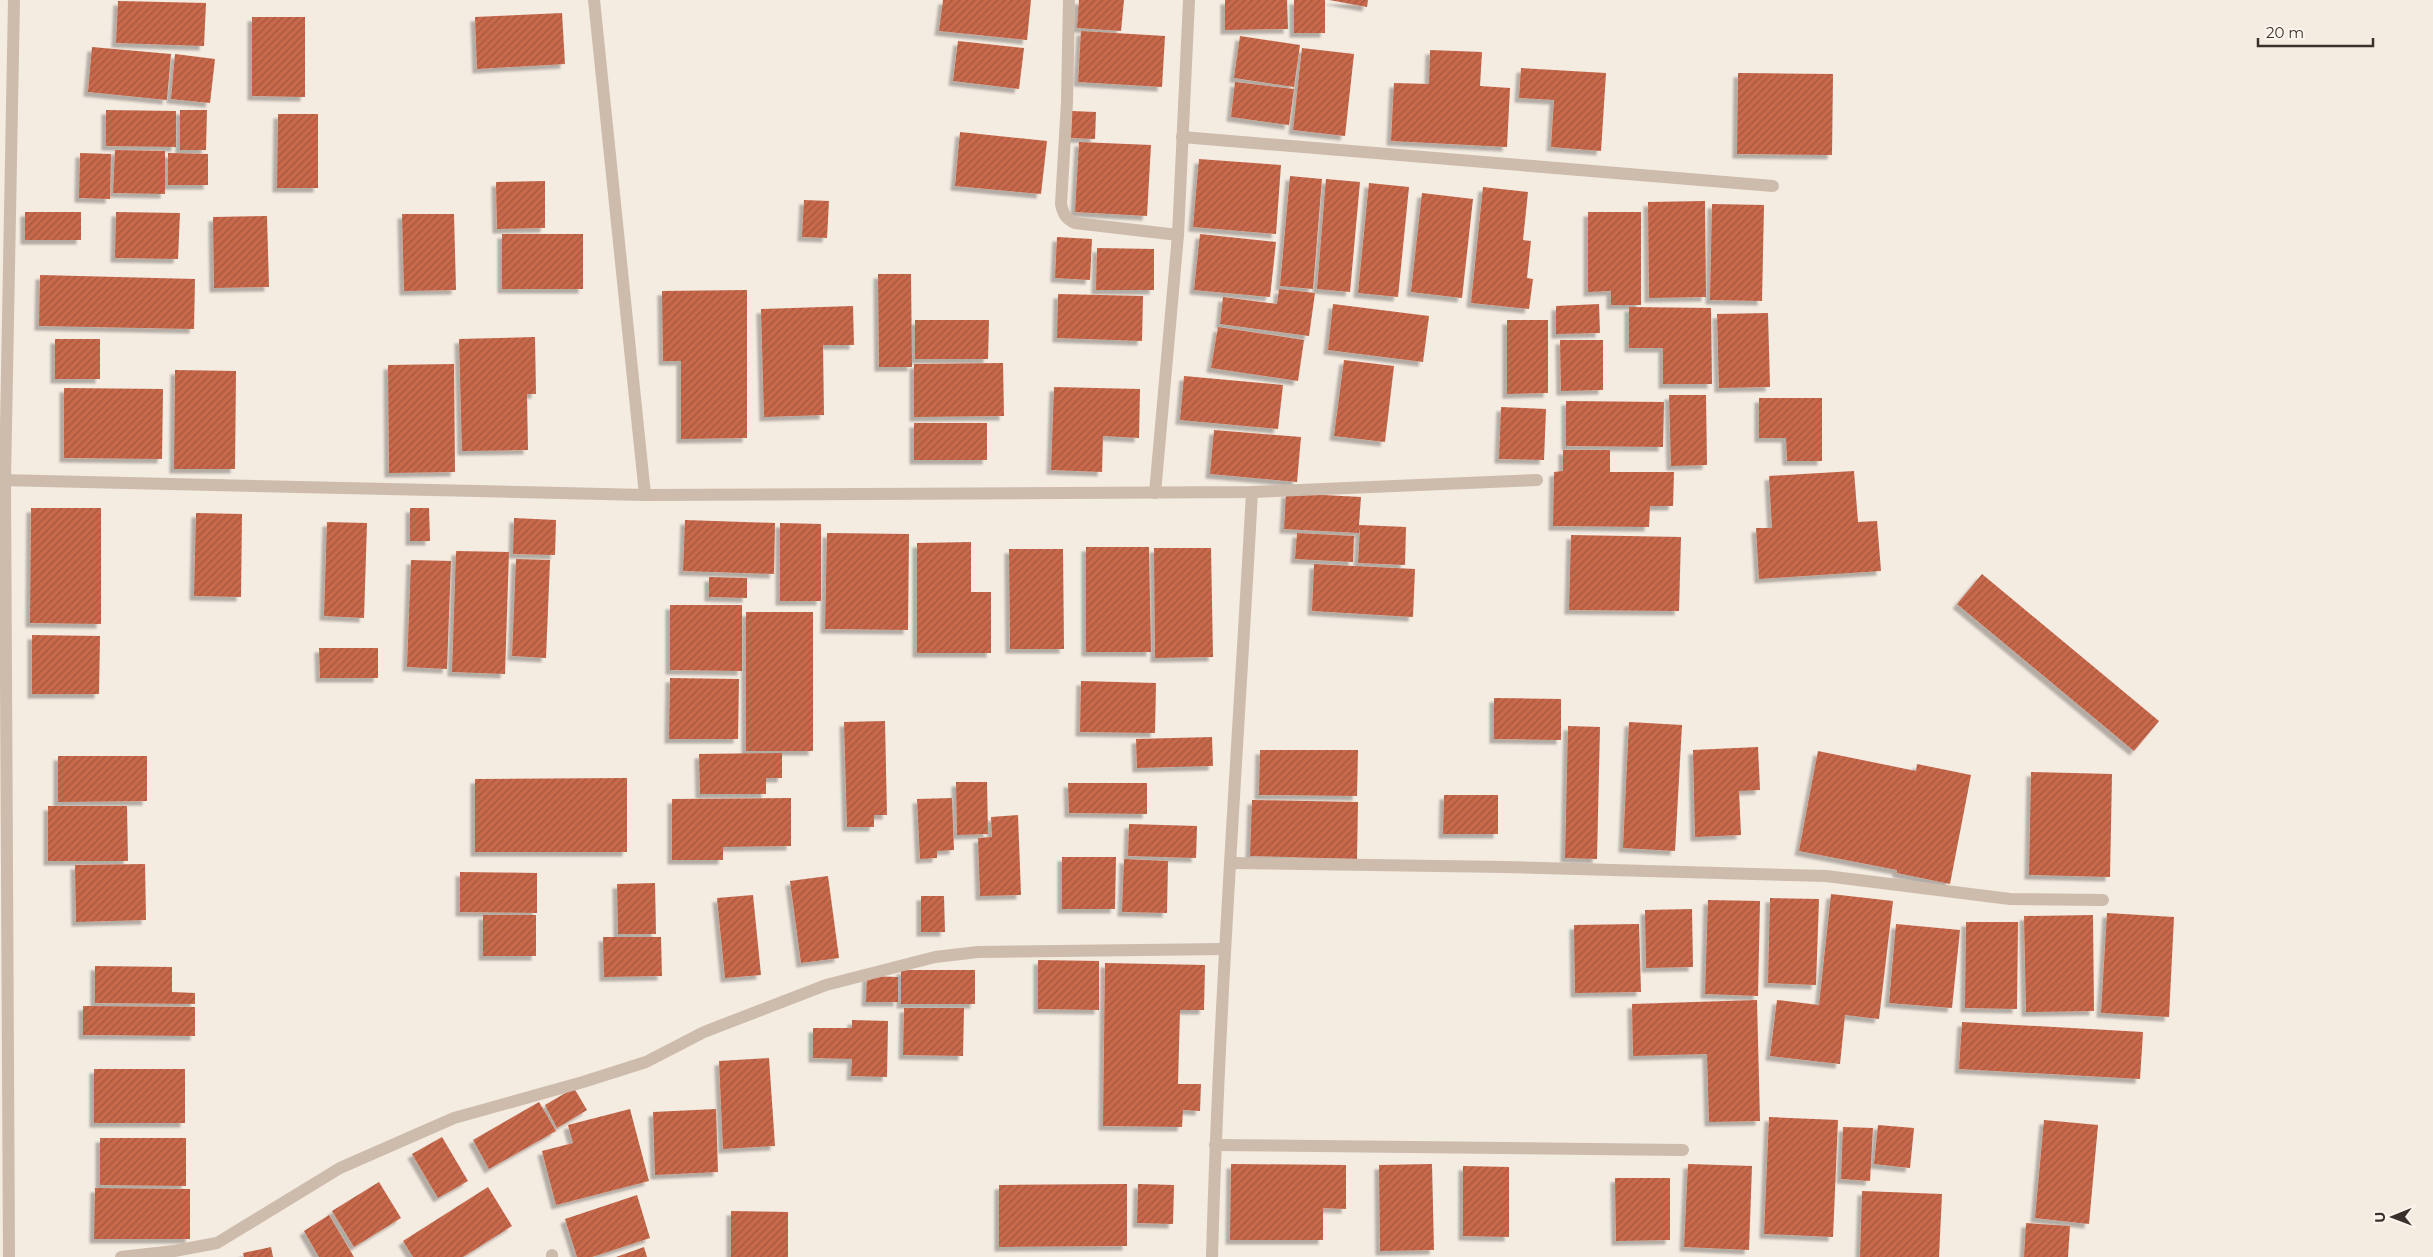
<svg xmlns="http://www.w3.org/2000/svg" width="2433" height="1257" font-family="Montserrat,sans-serif">
<style>
.building{fill:url(#building-hatch);filter:url(#shadow)}
.lines{fill:none;stroke-linecap:round;stroke-linejoin:round}
.minor{stroke:#cdbbac;stroke-width:12}
</style>
<defs>
<pattern id="building-hatch" width="6" height="6" patternUnits="userSpaceOnUse" patternTransform="scale(1.25)"><rect width="6" height="6" fill="#c8694b"/><path d="M-1 1l2-2M0 6l6-6M5 7l2-2" fill="none" stroke="#a4573f"/></pattern>
<filter id="shadow"><feDropShadow dx="-4.5" dy="4.5" stdDeviation="1" flood-color="#0004"/></filter>
</defs>
<rect width="100%" height="100%" fill="#f4ebe1"/>
<g class="building">
<polygon points="943,0 1031,0 1027,40 939,31"/>
<polygon points="1079,0 1124,0 1121,31 1077,28"/>
<polygon points="1225,0 1287,0 1288,29 1225,30"/>
<rect x="1294" y="0" width="31" height="33"/>
<polygon points="1329,0 1368,0 1367,7"/>
<polygon points="118,1 206,3 204,46 116,43"/>
<polygon points="562,13 565,64 477,69 475,17"/>
<polygon points="252,17 305,17 305,97 252,96"/>
<polygon points="1081,31 1165,36 1162,87 1078,82"/>
<polygon points="1240,36 1300,45 1294,87 1234,78"/>
<polygon points="958,41 1024,48 1019,89 953,81"/>
<polygon points="92,47 171,54 167,100 88,92"/>
<polygon points="1302,48 1354,54 1345,136 1293,130"/>
<polygon points="1430,50 1482,52 1480,86 1510,88 1507,147 1391,141 1394,83 1429,84"/>
<polygon points="175,54 215,59 210,103 171,99"/>
<polygon points="1521,68 1606,73 1601,151 1551,147 1554,100 1519,98"/>
<polygon points="1738,73 1833,74 1832,155 1737,154"/>
<polygon points="1235,82 1294,89 1289,125 1231,117"/>
<polygon points="106,110 176,111 176,147 106,146"/>
<polygon points="180,110 207,110 206,150 180,150"/>
<polygon points="1072,111 1096,112 1095,139 1071,138"/>
<polygon points="278,114 318,114 318,188 277,188"/>
<polygon points="960,132 1047,141 1041,194 955,186"/>
<polygon points="1079,142 1151,145 1147,216 1075,212"/>
<polygon points="115,150 165,151 165,194 113,193"/>
<polygon points="80,153 111,154 110,199 79,198"/>
<polygon points="168,153 208,154 208,185 168,185"/>
<polygon points="1199,159 1281,165 1276,234 1193,227"/>
<polygon points="1290,176 1322,179 1313,289 1280,286"/>
<polygon points="1326,179 1360,182 1350,292 1317,289"/>
<polygon points="545,181 545,228 497,229 496,182"/>
<polygon points="1369,183 1409,187 1398,297 1358,293"/>
<polygon points="1483,187 1528,192 1523,240 1531,241 1527,278 1533,279 1529,309 1471,303"/>
<polygon points="1422,193 1473,199 1462,298 1411,292"/>
<polygon points="804,200 829,201 827,238 802,237"/>
<polygon points="1705,201 1706,297 1649,298 1648,202"/>
<polygon points="1712,204 1764,205 1762,301 1710,300"/>
<rect x="25" y="212" width="56" height="28"/>
<polygon points="116,212 180,213 178,259 115,258"/>
<polygon points="1588,212 1641,212 1641,305 1611,305 1611,291 1588,292"/>
<polygon points="402,214 454,214 456,290 404,291"/>
<polygon points="267,216 269,287 214,288 213,217"/>
<rect x="502" y="234" width="81" height="55"/>
<polygon points="1200,234 1276,242 1270,297 1194,290"/>
<polygon points="1057,237 1092,239 1090,280 1055,278"/>
<polygon points="1097,248 1154,249 1154,290 1096,290"/>
<polygon points="878,274 911,274 912,367 879,367"/>
<polygon points="40,275 195,279 194,329 39,326"/>
<polygon points="1279,289 1315,293 1309,336 1220,324 1223,297 1277,304"/>
<polygon points="747,290 747,438 681,439 681,361 663,361 662,291"/>
<polygon points="1058,294 1143,296 1142,341 1057,338"/>
<polygon points="1333,304 1429,316 1423,362 1328,350"/>
<polygon points="1599,304 1600,333 1556,334 1556,306"/>
<polygon points="853,306 854,345 823,345 824,415 764,417 761,309"/>
<polygon points="1629,307 1711,308 1712,384 1663,384 1663,348 1629,348"/>
<polygon points="1768,313 1770,387 1719,388 1717,314"/>
<polygon points="915,320 989,320 988,359 915,359"/>
<polygon points="1507,320 1548,320 1548,393 1507,394"/>
<polygon points="1218,327 1304,340 1298,381 1211,368"/>
<polygon points="535,337 536,394 527,394 528,450 462,451 459,339"/>
<rect x="55" y="339" width="45" height="40"/>
<polygon points="1560,340 1603,340 1603,390 1561,391"/>
<polygon points="1344,360 1394,366 1385,442 1334,436"/>
<polygon points="1003,363 1004,416 914,417 914,364"/>
<polygon points="454,364 455,472 389,473 388,365"/>
<polygon points="175,370 236,371 235,469 174,469"/>
<polygon points="1184,376 1283,385 1278,429 1180,420"/>
<polygon points="1054,387 1140,389 1139,438 1103,436 1102,472 1051,470"/>
<polygon points="64,388 163,389 162,459 64,458"/>
<polygon points="1669,395 1706,395 1707,465 1671,466"/>
<polygon points="1759,398 1822,398 1822,461 1787,461 1786,438 1759,438"/>
<polygon points="1566,401 1664,402 1663,447 1566,446"/>
<polygon points="1501,407 1546,409 1544,460 1499,459"/>
<rect x="914" y="423" width="73" height="37"/>
<polygon points="1214,430 1301,437 1297,482 1210,474"/>
<polygon points="1563,450 1610,450 1610,472 1674,472 1673,506 1650,506 1649,527 1553,526 1554,472 1563,471"/>
<polygon points="1854,471 1858,522 1877,521 1881,571 1759,579 1756,528 1772,528 1769,476"/>
<polygon points="1286,493 1361,497 1359,525 1406,527 1405,565 1358,563 1360,528 1359,533 1284,529"/>
<polygon points="31,508 101,508 101,624 30,623"/>
<polygon points="410,508 429,508 430,541 410,541"/>
<polygon points="196,513 242,514 241,597 194,596"/>
<polygon points="514,518 556,520 555,555 513,554"/>
<polygon points="685,520 775,523 774,574 683,571"/>
<polygon points="327,522 367,523 364,618 324,616"/>
<polygon points="780,523 821,524 821,601 780,601"/>
<polygon points="827,533 909,534 908,630 825,629"/>
<polygon points="1297,533 1354,536 1353,562 1295,559"/>
<polygon points="1571,535 1681,537 1679,611 1569,610"/>
<polygon points="971,542 971,592 991,592 991,653 917,653 917,543"/>
<polygon points="1086,547 1149,547 1151,652 1086,652"/>
<polygon points="1154,548 1211,548 1213,657 1155,658"/>
<polygon points="1009,549 1063,549 1064,649 1010,649"/>
<polygon points="456,551 509,552 505,674 452,672"/>
<polygon points="516,559 550,560 546,658 512,656"/>
<polygon points="411,560 451,561 447,669 407,667"/>
<polygon points="1314,564 1415,569 1413,617 1312,611"/>
<polygon points="1982,574 2159,721 2134,751 1957,604"/>
<polygon points="709,577 747,578 747,598 709,597"/>
<polygon points="670,605 742,605 742,671 670,670"/>
<rect x="746" y="612" width="67" height="139"/>
<polygon points="32,635 100,636 99,694 32,694"/>
<polygon points="319,648 378,648 378,678 320,678"/>
<polygon points="670,678 739,679 738,739 669,739"/>
<polygon points="1081,681 1156,683 1155,733 1080,732"/>
<polygon points="1494,698 1561,699 1561,740 1494,739"/>
<polygon points="885,721 887,815 874,815 874,827 847,827 844,722"/>
<polygon points="1629,722 1682,725 1675,851 1623,848"/>
<polygon points="1568,726 1600,727 1597,859 1565,858"/>
<polygon points="1212,737 1213,766 1137,768 1136,739"/>
<polygon points="1758,747 1760,790 1739,791 1741,835 1695,837 1693,750"/>
<polygon points="1260,750 1358,750 1357,796 1259,795"/>
<polygon points="1818,751 1916,771 1917,764 1971,775 1950,884 1897,873 1897,870 1799,851"/>
<polygon points="782,753 782,778 766,778 766,794 700,794 699,754"/>
<polygon points="58,756 147,756 147,801 58,802"/>
<polygon points="2031,772 2112,774 2110,877 2029,875"/>
<polygon points="627,778 627,852 475,852 475,779"/>
<polygon points="956,782 987,782 988,834 957,835"/>
<polygon points="1068,783 1147,783 1147,814 1069,813"/>
<polygon points="1444,795 1498,795 1498,834 1443,834"/>
<polygon points="791,798 791,846 723,847 723,860 672,860 672,799"/>
<polygon points="952,798 954,850 937,851 937,858 920,859 917,799"/>
<polygon points="1252,800 1358,802 1357,859 1250,856"/>
<polygon points="48,806 127,806 128,861 48,861"/>
<polygon points="1018,815 1021,895 980,896 978,838 992,837 991,817"/>
<polygon points="1129,824 1197,826 1196,858 1128,856"/>
<polygon points="1062,857 1116,857 1115,909 1062,909"/>
<polygon points="1124,859 1168,861 1167,913 1122,912"/>
<polygon points="145,864 146,920 76,922 75,865"/>
<polygon points="460,872 537,873 537,913 460,912"/>
<polygon points="828,876 839,958 801,963 790,881"/>
<polygon points="655,883 656,934 618,934 617,884"/>
<polygon points="1831,894 1893,901 1879,1019 1845,1015 1840,1064 1770,1056 1777,1000 1819,1005"/>
<polygon points="753,895 761,975 725,978 717,898"/>
<polygon points="921,896 944,896 945,932 921,932"/>
<polygon points="1770,898 1819,899 1816,985 1768,983"/>
<polygon points="1708,900 1760,901 1758,996 1705,994"/>
<polygon points="1692,909 1693,967 1646,968 1645,910"/>
<polygon points="2107,913 2174,917 2169,1017 2101,1013"/>
<rect x="483" y="915" width="53" height="41"/>
<polygon points="2093,915 2094,1011 2026,1012 2024,916"/>
<polygon points="1966,922 2018,922 2017,1009 1965,1008"/>
<polygon points="1639,924 1641,992 1575,993 1574,925"/>
<polygon points="1896,924 1960,930 1952,1008 1889,1003"/>
<polygon points="603,937 661,937 662,976 604,977"/>
<polygon points="1038,960 1099,961 1099,1010 1038,1009"/>
<polygon points="1105,963 1205,965 1204,1010 1180,1010 1178,1084 1201,1084 1200,1111 1183,1110 1182,1127 1103,1126"/>
<polygon points="95,966 172,967 172,992 195,993 195,1004 95,1003"/>
<rect x="901" y="970" width="74" height="34"/>
<polygon points="867,976 898,977 898,1002 866,1002"/>
<polygon points="1757,1000 1760,1121 1709,1122 1707,1054 1633,1056 1632,1004"/>
<polygon points="83,1006 195,1007 195,1036 83,1035"/>
<polygon points="904,1008 964,1008 963,1056 903,1055"/>
<polygon points="852,1020 888,1021 887,1077 851,1076 852,1059 813,1058 813,1028 852,1028"/>
<polygon points="1962,1022 2143,1032 2140,1079 1959,1069"/>
<polygon points="769,1058 775,1146 723,1149 719,1061"/>
<rect x="94" y="1069" width="91" height="54"/>
<polygon points="574,1088 587,1110 557,1128 545,1105"/>
<polygon points="539,1102 556,1131 489,1169 473,1140"/>
<polygon points="630,1109 649,1181 556,1205 542,1151 573,1143 568,1125"/>
<polygon points="716,1109 718,1172 655,1175 653,1112"/>
<polygon points="1769,1117 1838,1120 1833,1237 1764,1234"/>
<polygon points="2044,1120 2098,1125 2089,1224 2035,1218"/>
<polygon points="1878,1125 1914,1128 1910,1168 1874,1164"/>
<polygon points="1843,1127 1873,1128 1870,1181 1841,1179"/>
<polygon points="442,1137 468,1181 438,1198 412,1154"/>
<polygon points="100,1138 186,1138 186,1186 100,1185"/>
<polygon points="1231,1164 1346,1165 1346,1209 1323,1208 1323,1240 1230,1240"/>
<polygon points="1432,1164 1434,1250 1380,1251 1379,1165"/>
<polygon points="1688,1164 1752,1166 1749,1250 1684,1247"/>
<polygon points="1463,1166 1509,1167 1509,1237 1463,1236"/>
<polygon points="1615,1178 1670,1178 1670,1240 1616,1241"/>
<polygon points="379,1182 401,1218 354,1247 332,1211"/>
<polygon points="1127,1184 1127,1246 999,1247 999,1185"/>
<polygon points="1138,1184 1174,1185 1173,1224 1137,1223"/>
<polygon points="488,1187 512,1226 463,1257 413,1257 403,1241"/>
<polygon points="95,1188 190,1189 190,1239 94,1239"/>
<polygon points="1862,1191 1942,1194 1939,1257 1860,1257"/>
<polygon points="637,1195 650,1238 592,1257 577,1257 565,1219"/>
<polygon points="731,1211 788,1212 788,1257 731,1257"/>
<polygon points="329,1215 354,1257 319,1257 304,1231"/>
<polygon points="2026,1223 2070,1226 2068,1257 2024,1257"/>
<polygon points="271,1247 273,1257 244,1257 243,1253"/>
<polygon points="644,1247 647,1257 616,1257"/>
</g>
<g class="lines">
<g class="minor">
<polyline points="594,0 645,495"/>
<path d="M1069,0L1067,102L1061,204C1063,214 1066,219 1075,223L1178,235"/>
<polyline points="1182,137 1773,186"/>
<polyline points="0,480 645,495 1252,492 1537,480"/>
<polyline points="1155,493 1178,235 1189,0"/>
<polyline points="1230,863 1505,867 1826,876 2010,899 2103,900"/>
<polyline points="1215,1145 1683,1150"/>
<polyline points="552,1255 552,1257"/>
<polyline points="9,1257 5,480 14,0"/>
<polyline points="121,1257 174,1251 217,1243 340,1168 454,1118 583,1082 646,1062 704,1032 826,985 935,957 978,952 1224,949"/>
<path d="M1212,1257C1219,1002 1238,747 1252,492"/>
</g>
</g>
<g transform="translate(2393 1217) rotate(269)" stroke="#fbf5ee" stroke-width="4" paint-order="stroke">
<path d="M0-4L9 19L0 12L-9 19Z" fill="#3b302b"/>
<text y="-8" font-size="14" font-weight="bold" text-anchor="middle" fill="#3b302b">U</text>
</g>
<path d="M2258 38v8h115v-8" fill="none" stroke="#3b302b" stroke-width="2.5"/>
<text x="2266" y="38" font-size="15" fill="#3b302b" stroke="#fbf5ee" stroke-width="4" paint-order="stroke">20 m</text>
</svg>
